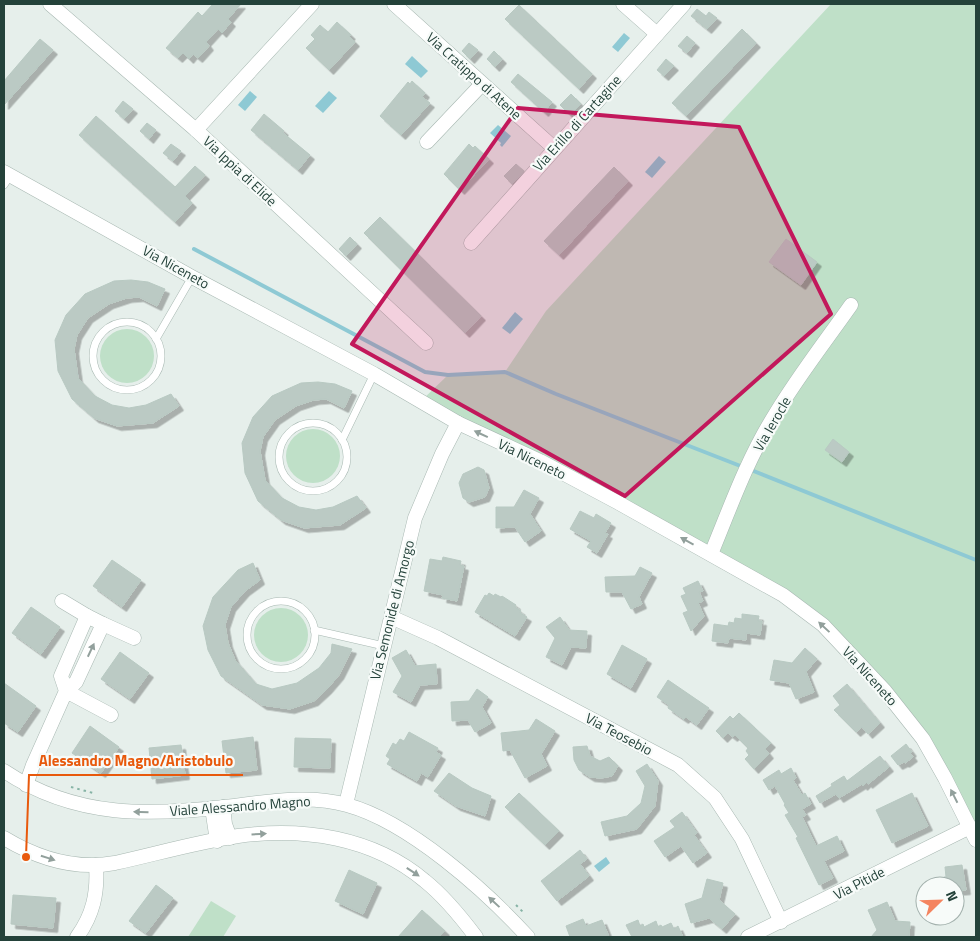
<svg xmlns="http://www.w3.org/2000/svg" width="980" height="941" font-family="'Titillium Web',sans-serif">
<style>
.green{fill:#bfe0c8}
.water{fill:#8ec9d4}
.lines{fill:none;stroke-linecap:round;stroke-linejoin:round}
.stream{stroke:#8ec9d4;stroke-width:4}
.building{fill:#bbcac4;stroke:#b8c9c2;filter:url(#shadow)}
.lane-casing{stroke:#a8b8b2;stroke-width:8}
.street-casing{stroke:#a8b8b2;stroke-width:15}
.path{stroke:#86b3a5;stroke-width:2;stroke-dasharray:2.5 4;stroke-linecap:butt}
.lane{stroke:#fff;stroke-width:7}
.street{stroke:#fff;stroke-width:14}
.oneway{fill:#92a09c}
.marked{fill:#c2185b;fill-opacity:0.2;stroke:#c2185b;stroke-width:4;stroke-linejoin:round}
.labels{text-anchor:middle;stroke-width:4.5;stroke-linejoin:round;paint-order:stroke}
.street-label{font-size:14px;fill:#24423a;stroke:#f7fbf9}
.leader{fill:none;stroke:#e8590c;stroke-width:2}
.callout-dot{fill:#e8590c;stroke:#f7fbf9;stroke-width:2}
.callout-label{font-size:15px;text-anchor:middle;font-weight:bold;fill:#e8590c;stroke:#f7fbf9;stroke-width:4.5;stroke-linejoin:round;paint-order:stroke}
</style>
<defs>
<filter id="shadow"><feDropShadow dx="4.5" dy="4.5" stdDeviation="0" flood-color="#0004"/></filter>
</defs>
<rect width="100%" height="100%" fill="#e6efeb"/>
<g class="green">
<polygon points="831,4 976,4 976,840 970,827 885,691 783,595 421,401 448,375 505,372 546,311"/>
<circle cx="127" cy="356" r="27"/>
<circle cx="313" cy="456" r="27"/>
<circle cx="281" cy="635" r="27"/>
<polygon points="211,901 236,916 223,937 188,937"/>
</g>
<g class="water">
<polygon points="624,33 630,38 618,52 612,47"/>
<polygon points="412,56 428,71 421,78 405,64"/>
<polygon points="250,91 257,97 245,111 238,105"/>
<polygon points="329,91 337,98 323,113 315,106"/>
<polygon points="498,125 511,136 502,147 500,145 501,143 490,133"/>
<polygon points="659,156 666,162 652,178 645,172"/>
<polygon points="515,312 523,319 510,334 502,328"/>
<polygon points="606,857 610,863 599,872 594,866"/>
</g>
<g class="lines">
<g class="stream">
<polyline points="194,249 425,372 448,375 505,372 556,394 743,467"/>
<polyline points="751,470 976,560"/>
</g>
</g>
<g class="building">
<polygon points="213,4 241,4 228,19 231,22 222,33 218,29 206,42 209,46 198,58 193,54 189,59 183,53 178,58 166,48 198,12 202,16"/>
<polygon points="519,5 592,74 579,89 505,19"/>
<polygon points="697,9 706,16 709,12 717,18 707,29 691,16"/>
<polygon points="337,22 351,35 349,36 355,42 329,70 306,48 315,39 311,35 320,25 328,32"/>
<polygon points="742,29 756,43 686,116 672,103"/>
<polygon points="687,36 695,43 687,53 678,46"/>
<polygon points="40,39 53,50 4,105 4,81"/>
<polygon points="469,43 478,50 470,59 462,51"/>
<polygon points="494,51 502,59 495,67 487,59"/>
<polygon points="666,59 674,66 664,76 657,70"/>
<polygon points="518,74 552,102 544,112 511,82"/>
<polygon points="412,81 425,93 422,97 430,103 401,135 380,116 408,82 410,84"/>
<polygon points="571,94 581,104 570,115 560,105"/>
<polygon points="123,101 133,109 124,119 115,111"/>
<polygon points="264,114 284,131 282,132 310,155 298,170 251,130"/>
<polygon points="96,116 175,187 195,166 205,175 185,196 192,203 175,222 79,135"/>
<polygon points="147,123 156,130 149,139 140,131"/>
<polygon points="171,144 181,151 173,161 163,153"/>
<polygon points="469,144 473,148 475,146 489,159 460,190 444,174"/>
<polygon points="516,164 524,171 512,184 504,176"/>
<polygon points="614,167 628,181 559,255 544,241"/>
<polygon points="380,217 481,316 465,333 364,233"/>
<polygon points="350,237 357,244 346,256 339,249"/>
<polygon points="786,239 817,262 801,285 769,262"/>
<polygon points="131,280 148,282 165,289 157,306 139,297 127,298 109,304 88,318 77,335 74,349 78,378 95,396 112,405 129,408 146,405 171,394 179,406 153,423 117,426 94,418 72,399 58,371 55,340 66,315 85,294 114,281"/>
<polygon points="318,382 335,384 352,391 344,408 326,399 314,400 296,406 275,420 263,437 260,451 265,480 282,498 299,507 316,510 333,507 357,496 366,508 340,525 304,528 281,520 258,501 245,473 242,443 253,417 272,396 301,383"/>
<polygon points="833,439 849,452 842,462 825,450"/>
<polygon points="478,467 484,470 489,488 485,497 469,502 463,498 459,483 463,474"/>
<polygon points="524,490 539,498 530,514 541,531 525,542 515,527 496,528 496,507 514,507"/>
<polygon points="580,511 594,518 596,514 611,523 605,533 608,534 597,553 587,547 591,541 570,529"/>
<polygon points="443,557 461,561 460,565 464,566 457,601 442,598 443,595 424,591 430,559 442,561"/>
<polygon points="112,560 141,580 122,607 93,586"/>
<polygon points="253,563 260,580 245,591 231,607 225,625 228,643 235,660 256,684 272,689 297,683 319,668 331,653 332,644 352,649 339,675 327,689 314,701 290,709 262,705 221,676 208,650 203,626 213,597 238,570"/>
<polygon points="640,567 652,573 639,597 642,604 631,609 622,592 606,592 605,577 635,576"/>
<polygon points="698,581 703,591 699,592 703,601 698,603 704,616 691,631 683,613 688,611 681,596 686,594 683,588"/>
<polygon points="489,593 494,596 495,594 501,597 502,596 516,605 515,607 521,611 520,613 527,617 515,636 475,612 485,595 487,596"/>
<polygon points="31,607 60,627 41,654 12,633"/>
<polygon points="742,614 759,616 758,621 762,621 760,635 746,633 746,640 729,638 728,643 712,641 714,624 728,626 729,622 734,623 735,618 742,619"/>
<polygon points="560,617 569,630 587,631 586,648 571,647 562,665 546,657 555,638 546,627"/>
<polygon points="622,645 647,659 631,688 607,674"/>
<polygon points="805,648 817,659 806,672 814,692 796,699 789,683 770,680 774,660 792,663"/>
<polygon points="406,650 415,666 436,664 437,684 420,685 411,702 393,692 402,676 392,658"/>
<polygon points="120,652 149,673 130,699 101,679"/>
<polygon points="668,680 709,708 697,725 686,717 684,719 668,708 669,705 657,697"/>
<polygon points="4,683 36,706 18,732 4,723"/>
<polygon points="847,684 880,723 868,734 862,727 856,732 834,710 840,705 833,696"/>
<polygon points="477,689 488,697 482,707 491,723 475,732 468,720 452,721 451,702 469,701"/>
<polygon points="739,713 771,743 765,749 769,754 754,769 745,759 749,755 746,751 748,748 735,735 733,737 728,733 723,738 716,731 730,716 733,719"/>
<polygon points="536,719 555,731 541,754 547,766 525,778 510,750 503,751 501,733 529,730"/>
<polygon points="90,726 119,747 101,773 72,753"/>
<polygon points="409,732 438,748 436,752 441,755 428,777 421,773 417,781 387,764 390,759 386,756 393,743 396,745 400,739 404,741"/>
<polygon points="253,737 257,770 226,773 222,741"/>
<polygon points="295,738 331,739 330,768 294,767"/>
<polygon points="906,744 912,752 910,753 913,757 905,763 904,762 898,765 891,756"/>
<polygon points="181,745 185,775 152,779 149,748"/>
<polygon points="587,746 590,756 600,761 609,757 618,766 612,776 601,778 590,777 579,770 574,760 573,747"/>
<polygon points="880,756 889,767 868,784 867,782 863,786 862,784 839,798 836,794 820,803 816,796 832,786 831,784 844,776 847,781"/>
<polygon points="647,764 658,781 655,806 637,829 605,836 601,822 627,816 641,803 645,786 636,771"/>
<polygon points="791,768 796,778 793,780 802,795 805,793 811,804 802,809 806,815 802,817 816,846 837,836 844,851 824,861 833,878 819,885 796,838 798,837 785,815 789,813 784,805 785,804 775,786 769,790 763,780 779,770 781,774"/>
<polygon points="449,773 472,788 491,796 485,816 456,806 434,791"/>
<polygon points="519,793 559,831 545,845 505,807"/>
<polygon points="912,793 928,826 892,843 876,810"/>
<polygon points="682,812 697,833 694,835 707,853 693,863 681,846 665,857 654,841 675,827 670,821"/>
<polygon points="580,850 587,859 580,864 589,876 557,901 541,881"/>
<polygon points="962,865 966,890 955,891 955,886 944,886 944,877 946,877 945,867"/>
<polygon points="349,870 377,883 363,914 335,901"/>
<polygon points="707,879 723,883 719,900 735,914 722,929 709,918 691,923 685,904 702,898"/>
<polygon points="156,885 173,898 146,933 129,921"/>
<polygon points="13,895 56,898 53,928 11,924"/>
<polygon points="887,902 895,921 910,922 909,937 871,937 877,930 868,910"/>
<polygon points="422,910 445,931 439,937 398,937"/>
<polygon points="583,919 586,926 602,920 609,937 570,937 566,926"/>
<polygon points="638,920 640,926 643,924 644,927 656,921 658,927 661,925 662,927 671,923 674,929 678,926 683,937 632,937 626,925"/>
</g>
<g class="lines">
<defs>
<g id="lane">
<polyline points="4,185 10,176"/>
<circle cx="127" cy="356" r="34"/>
<polyline points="156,339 192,277"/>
<circle cx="313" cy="457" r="34"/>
<polyline points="342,440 374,374"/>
<circle cx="281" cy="635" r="34"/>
<polyline points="314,630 384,646"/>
</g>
<g id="street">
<polyline points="50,4 196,130 426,343"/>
<polyline points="394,4 554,148"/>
<polyline points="623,4 657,34"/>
<polyline points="196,130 312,4"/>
<polyline points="427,142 482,84"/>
<polyline points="4,172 192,277 374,374 458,423 540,461 617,502 783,595 823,625 885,691 923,739 945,778 976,840"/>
<polyline points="471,243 684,4"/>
<path d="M711,554C730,508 747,460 773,418C796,379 825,342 851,305"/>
<polyline points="62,601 87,616"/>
<polyline points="391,617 438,638 678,765 715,798 742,839 781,922"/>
<polyline points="103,624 134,638"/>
<path d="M4,771C76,819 151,816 234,806C270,801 311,795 347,805C409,822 485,890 528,937"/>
<polyline points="26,785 33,765 66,691 76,682 103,624 87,616 61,676 66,691 111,715"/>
<polyline points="346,804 415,518 442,454 458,423"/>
<polyline points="223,807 225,824 230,838"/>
<polyline points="212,808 217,841"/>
<path d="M4,838C37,858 76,870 115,863C156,854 197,842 238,836C303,827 373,837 425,881C445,897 461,917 476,937"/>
<path d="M77,937C93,915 98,893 96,865"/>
<polyline points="748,937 970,827"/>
</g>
</defs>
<use href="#lane" class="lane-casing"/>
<use href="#street" class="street-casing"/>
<g class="path">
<polyline points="71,787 93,793"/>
<polyline points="516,905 525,914"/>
</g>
<use href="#lane" class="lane"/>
<use href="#street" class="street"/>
</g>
<defs><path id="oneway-solid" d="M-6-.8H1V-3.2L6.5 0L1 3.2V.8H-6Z" transform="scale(1.25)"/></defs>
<g class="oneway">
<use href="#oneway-solid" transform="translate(481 434) rotate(-155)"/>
<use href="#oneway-solid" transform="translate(687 541) rotate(-151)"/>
<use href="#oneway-solid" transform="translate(824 627) rotate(-137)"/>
<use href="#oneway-solid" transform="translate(91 650) rotate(-65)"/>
<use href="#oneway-solid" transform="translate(954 796) rotate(-117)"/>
<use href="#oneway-solid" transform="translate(141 812) rotate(-178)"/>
<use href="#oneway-solid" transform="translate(259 834) rotate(-4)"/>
<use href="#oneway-solid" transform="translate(48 858) rotate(18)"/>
<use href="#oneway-solid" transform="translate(413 872) rotate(33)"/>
<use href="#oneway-solid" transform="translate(494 902) rotate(-137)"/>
</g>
<path class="marked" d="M518,108L739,127L831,314L625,496L352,344Z"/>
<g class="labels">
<g class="street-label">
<text transform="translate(474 76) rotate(42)" y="5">Via Cratippo di Atene</text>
<text transform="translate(577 123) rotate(-48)" y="5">Via Erillo di Cartagine</text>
<text transform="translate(240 171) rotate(43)" y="5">Via Ippia di Elide</text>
<text transform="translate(176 267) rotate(29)" y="5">Via Niceneto</text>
<text transform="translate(772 424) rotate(-60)" y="5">Via Ierocle</text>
<text transform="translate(532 459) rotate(26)" y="5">Via Niceneto</text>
<text transform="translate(392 610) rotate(-76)" y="5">Via Semonide di Amorgo</text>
<text transform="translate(870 676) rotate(48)" y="5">Via Niceneto</text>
<text transform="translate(619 734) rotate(28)" y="5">Via Teosebio</text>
<text transform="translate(240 806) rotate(-4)" y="5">Viale Alessandro Magno</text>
<text transform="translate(859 883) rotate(-27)" y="5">Via Pitide</text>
</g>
</g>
<path class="leader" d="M26 857L29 775H243"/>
<circle class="callout-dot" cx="26" cy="857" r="5"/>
<g class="callout-label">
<text x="136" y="766">Alessandro Magno/Aristobulo</text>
</g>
<rect width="980" height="941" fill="none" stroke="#24423a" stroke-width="10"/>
<g transform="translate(940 901) rotate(67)"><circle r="24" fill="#f7fbf9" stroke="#a3b1ad"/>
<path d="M0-4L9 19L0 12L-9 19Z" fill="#f4845f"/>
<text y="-8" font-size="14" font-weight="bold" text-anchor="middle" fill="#24423a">N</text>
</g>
</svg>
